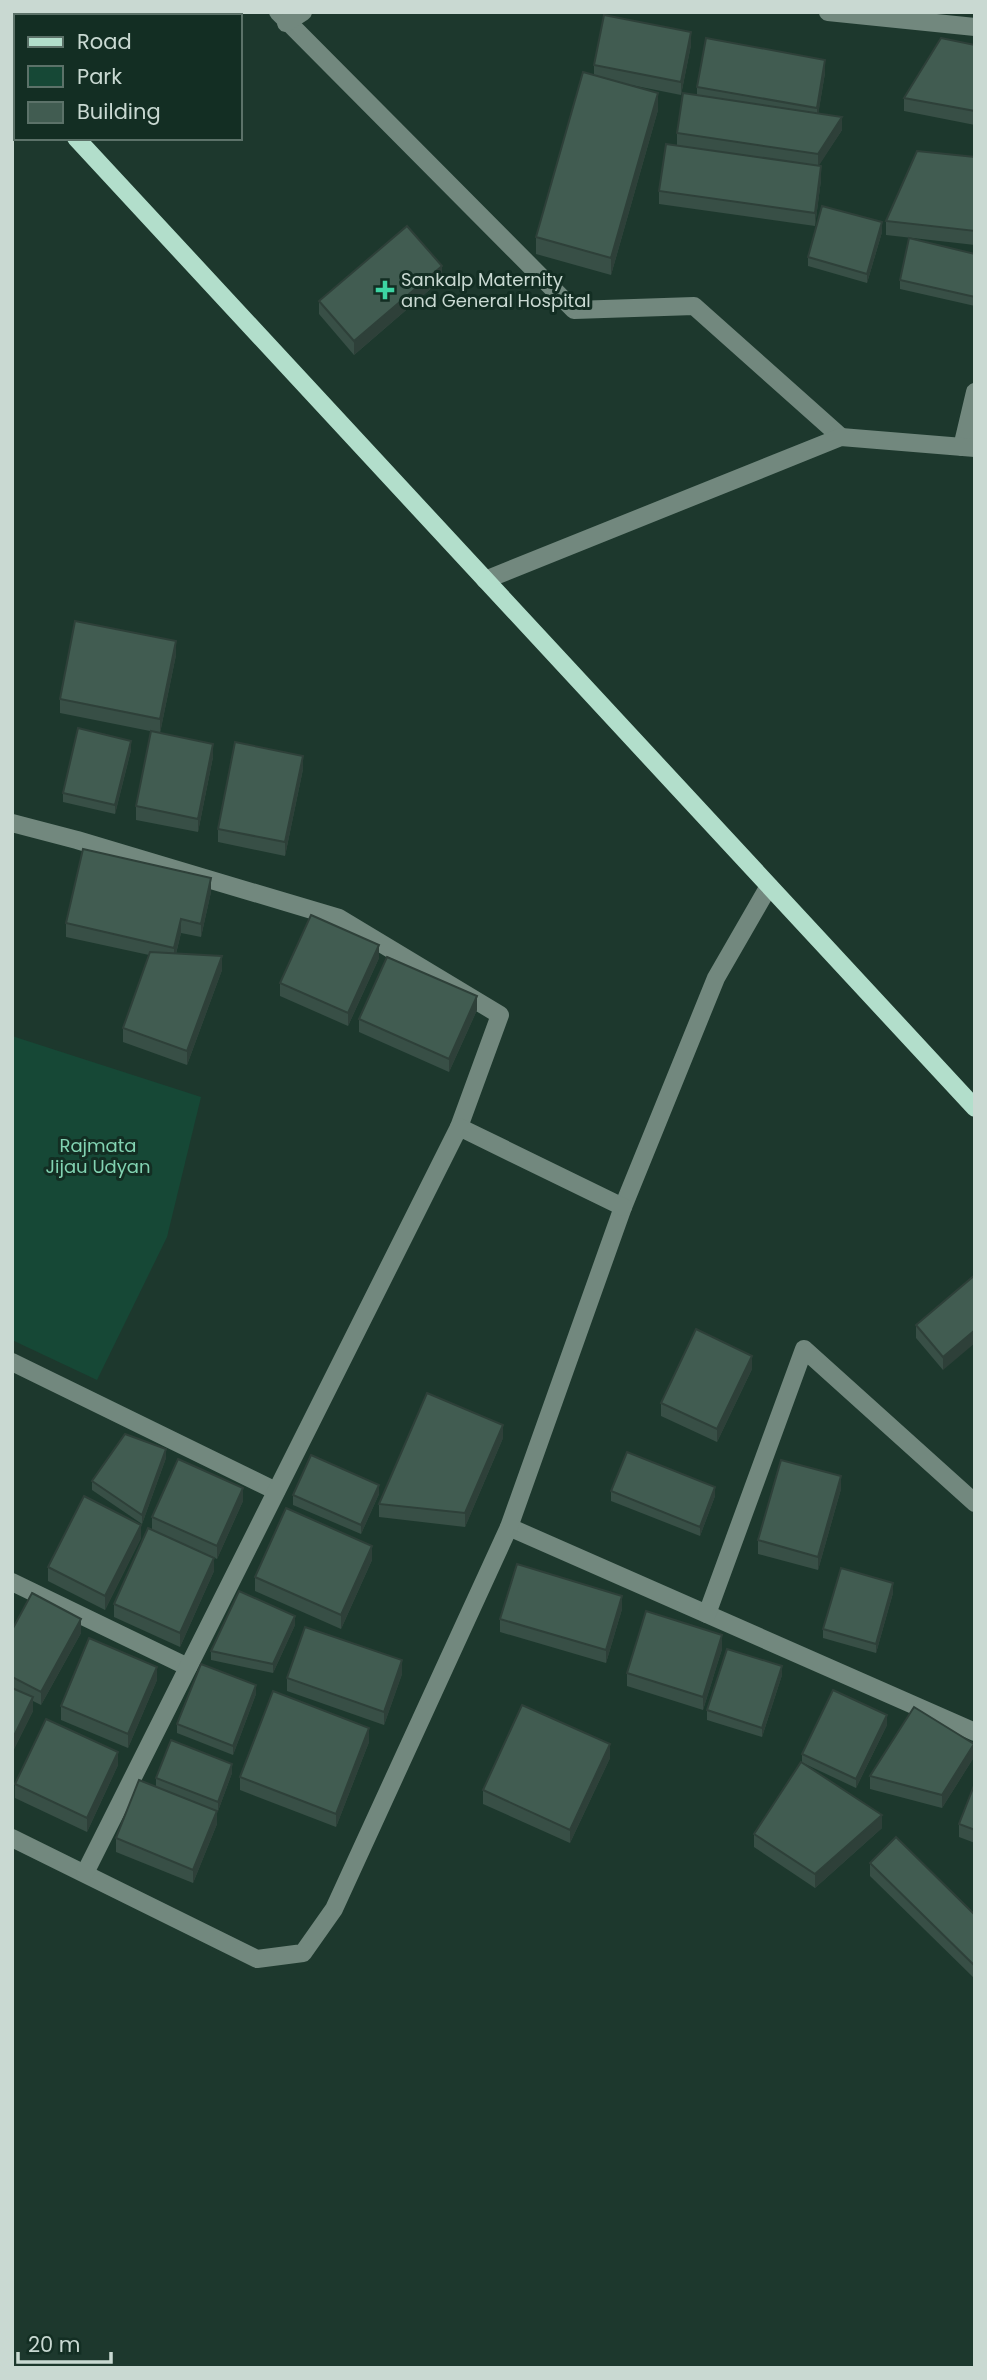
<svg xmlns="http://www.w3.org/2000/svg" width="987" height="2380" font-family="Poppins,sans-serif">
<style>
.green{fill:#164836}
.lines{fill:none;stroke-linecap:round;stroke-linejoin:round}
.minor{stroke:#72887e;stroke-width:18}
.major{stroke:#b2decb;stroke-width:18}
.wall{fill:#384f46}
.shaded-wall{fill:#2e4039}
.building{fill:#415c51;stroke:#2e4039;stroke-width:2}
.poi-dot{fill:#3dd4a3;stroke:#132e23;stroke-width:2.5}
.labels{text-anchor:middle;stroke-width:6;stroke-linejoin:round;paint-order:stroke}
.poi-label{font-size:18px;fill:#c9d9d2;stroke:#132e23;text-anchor:start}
.park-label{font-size:18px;fill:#82d3b2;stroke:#132e23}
</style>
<rect width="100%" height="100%" fill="#1d382d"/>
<polygon class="green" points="12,1036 201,1097 167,1237 97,1380 12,1340"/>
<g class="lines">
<g class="minor">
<polyline points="278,12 574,310 694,306 841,437"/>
<polyline points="828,12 975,27"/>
<polyline points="65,16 69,12"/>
<polyline points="286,23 303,12"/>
<polyline points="962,447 975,392"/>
<polyline points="485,580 841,437 975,448"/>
<polyline points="12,823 77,840 339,918 500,1015 459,1127"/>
<polyline points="12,1362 276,1491"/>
<polyline points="509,1527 975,1732"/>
<polyline points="12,1582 188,1667"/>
<polyline points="707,1614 804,1349 975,1503"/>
<polyline points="12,1838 257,1959 303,1953 334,1909 509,1527 623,1207 716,978 769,886"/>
<polyline points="85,1873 459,1127 623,1207"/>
</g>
<g class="major">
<polyline points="12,70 16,74"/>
<polyline points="76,138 975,1108"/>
</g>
</g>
<g class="wall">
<polygon points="691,45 681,95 631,85 658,110 611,275 536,254 536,237 594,75 594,65"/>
<polygon points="975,45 975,125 904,111 904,98"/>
<polygon points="825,73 818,114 842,130 818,166 821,180 815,226 659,204 659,191 677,145 677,133 697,96 697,87"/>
<polygon points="975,157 975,245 886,235 886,221"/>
<polygon points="882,232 867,283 808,266 808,257"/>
<polygon points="975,254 975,306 900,289 900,280"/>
<polygon points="442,279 354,355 319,314 319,301"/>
<polygon points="176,655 160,733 60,713 60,699"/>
<polygon points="131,750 115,814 63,802 63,793"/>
<polygon points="213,757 198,832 136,820 136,806"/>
<polygon points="303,769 285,856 218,842 218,829"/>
<polygon points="211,892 201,937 181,933 176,954 222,970 187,1065 123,1042 123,1028 149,955 66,937 66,923"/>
<polygon points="379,958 348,1026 280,996 280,983"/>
<polygon points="477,1010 449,1072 359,1032 359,1019"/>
<polygon points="975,1275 943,1370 916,1338 916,1325"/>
<polygon points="752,1369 717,1442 661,1416 661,1403"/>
<polygon points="503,1438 465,1527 379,1517 379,1504"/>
<polygon points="166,1458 142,1524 92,1490 92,1481"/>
<polygon points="841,1489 818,1570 758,1554 758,1540"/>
<polygon points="611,1491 715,1496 700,1536 611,1501"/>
<polygon points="379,1494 361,1534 293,1505 293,1495"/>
<polygon points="243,1501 217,1559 209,1555 214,1571 180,1647 114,1617 114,1604 152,1530 152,1517"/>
<polygon points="141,1538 105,1610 48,1581 48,1567"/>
<polygon points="372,1560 341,1629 255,1591 255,1577"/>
<polygon points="893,1593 876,1653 823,1638 823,1629"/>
<polygon points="622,1609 606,1663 500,1632 500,1619"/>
<polygon points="295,1625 273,1673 211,1660 211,1651"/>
<polygon points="12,1630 81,1633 41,1705 33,1701 33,1711 12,1753"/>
<polygon points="722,1649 703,1710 627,1686 627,1673"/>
<polygon points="402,1674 384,1725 287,1691 287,1678"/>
<polygon points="782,1675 762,1737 707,1720 707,1710"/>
<polygon points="157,1680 128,1748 61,1720 61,1706"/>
<polygon points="256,1694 233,1755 177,1733 177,1724"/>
<polygon points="887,1725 856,1788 803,1763 882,1828 815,1888 754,1847 754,1834 802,1763 802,1754"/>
<polygon points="369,1742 336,1827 240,1790 240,1777"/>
<polygon points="974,1757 942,1808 870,1789 870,1776"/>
<polygon points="610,1758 570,1843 483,1804 483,1790"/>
<polygon points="118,1765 87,1832 15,1798 15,1784"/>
<polygon points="232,1773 218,1811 161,1789 217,1824 193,1883 116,1852 116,1838 156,1787 156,1778"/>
<polygon points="975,1783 975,1843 959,1837 959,1824"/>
<polygon points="870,1863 975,1915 975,1979 870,1876"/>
</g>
<g class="shaded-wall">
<polygon points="691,32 691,45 681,95 681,82"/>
<polygon points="825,60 825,73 817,122 817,108"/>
<polygon points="658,93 658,110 611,275 611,258"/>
<polygon points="842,117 842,130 818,167 818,154"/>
<polygon points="821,166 821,180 815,226 815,213"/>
<polygon points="882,222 882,232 867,283 867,274"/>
<polygon points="442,266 442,279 354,355 354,341"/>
<polygon points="176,641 176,655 160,733 160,719"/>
<polygon points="131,741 131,750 115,814 115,805"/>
<polygon points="213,744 213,757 198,832 198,819"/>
<polygon points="303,756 303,769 285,856 285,842"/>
<polygon points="211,878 211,892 201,937 201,924"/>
<polygon points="181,919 181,933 174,961 174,948"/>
<polygon points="379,945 379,958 348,1026 348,1013"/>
<polygon points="222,956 222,970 187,1065 187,1051"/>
<polygon points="477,996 477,1010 449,1072 449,1059"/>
<polygon points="975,1330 975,1343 943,1370 943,1357"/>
<polygon points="752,1356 752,1369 717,1442 717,1429"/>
<polygon points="503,1425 503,1438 465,1527 465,1513"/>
<polygon points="166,1449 166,1458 142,1524 142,1515"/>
<polygon points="841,1476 841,1489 818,1570 818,1557"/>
<polygon points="379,1485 379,1494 361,1534 361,1525"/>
<polygon points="715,1487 715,1496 700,1536 700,1527"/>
<polygon points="243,1488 243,1501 217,1559 217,1546"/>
<polygon points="141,1525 141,1538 105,1610 105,1596"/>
<polygon points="372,1546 372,1560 341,1629 341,1615"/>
<polygon points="214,1558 214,1571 180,1647 180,1633"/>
<polygon points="893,1583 893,1593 876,1653 876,1644"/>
<polygon points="622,1596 622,1609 606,1663 606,1650"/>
<polygon points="295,1616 295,1625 273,1673 273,1664"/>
<polygon points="81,1619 81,1633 41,1705 41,1692"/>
<polygon points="722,1635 722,1649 703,1710 703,1697"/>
<polygon points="402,1660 402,1674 384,1725 384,1712"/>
<polygon points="782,1666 782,1675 762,1737 762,1728"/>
<polygon points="157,1667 157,1680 128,1748 128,1734"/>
<polygon points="256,1685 256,1694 233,1755 233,1746"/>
<polygon points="33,1697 33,1711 12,1753 12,1740"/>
<polygon points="887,1715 887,1725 856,1788 856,1779"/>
<polygon points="369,1728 369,1742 336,1827 336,1814"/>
<polygon points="610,1744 610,1758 570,1843 570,1830"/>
<polygon points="974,1744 974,1757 942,1808 942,1795"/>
<polygon points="118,1752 118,1765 87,1832 87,1818"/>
<polygon points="232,1764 232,1773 218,1811 218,1802"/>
<polygon points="217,1811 217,1824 193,1883 193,1870"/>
<polygon points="882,1815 882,1828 815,1888 815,1874"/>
</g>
<g class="building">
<polygon points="604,15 691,32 681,82 594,65"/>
<polygon points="706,38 825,60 817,108 697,87"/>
<polygon points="941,38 975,45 975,111 904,98"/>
<polygon points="583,72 658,93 611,258 536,237"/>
<polygon points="683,93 842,117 818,154 677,133"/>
<polygon points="666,144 821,166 815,213 659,191"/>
<polygon points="917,151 975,157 975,231 886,221"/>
<polygon points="822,206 882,222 867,274 808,257"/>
<polygon points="407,226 442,266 354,341 319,301"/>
<polygon points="909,238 975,254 975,297 900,280"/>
<polygon points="75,621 176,641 160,719 60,699"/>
<polygon points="78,728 131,741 115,805 63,793"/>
<polygon points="151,731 213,744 198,819 136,806"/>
<polygon points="235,742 303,756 285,842 218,829"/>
<polygon points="83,849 211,878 201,924 181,919 174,948 66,923"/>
<polygon points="311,915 379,945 348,1013 280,983"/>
<polygon points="150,952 222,956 187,1051 123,1028"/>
<polygon points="387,957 477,996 449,1059 359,1019"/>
<polygon points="975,1275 975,1330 943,1357 916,1325"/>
<polygon points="696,1329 752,1356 717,1429 661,1403"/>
<polygon points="427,1393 503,1425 465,1513 379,1504"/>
<polygon points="125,1434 166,1449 142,1515 92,1481"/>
<polygon points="627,1452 715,1487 700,1527 611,1491"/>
<polygon points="311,1455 379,1485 361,1525 293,1495"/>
<polygon points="178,1459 243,1488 217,1546 152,1517"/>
<polygon points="781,1460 841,1476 818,1557 758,1540"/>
<polygon points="84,1496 141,1525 105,1596 48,1567"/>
<polygon points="286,1508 372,1546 341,1615 255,1577"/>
<polygon points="148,1528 214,1558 180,1633 114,1604"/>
<polygon points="517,1564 622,1596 606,1650 500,1619"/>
<polygon points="841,1568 893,1583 876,1644 823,1629"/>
<polygon points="239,1591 295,1616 273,1664 211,1651"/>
<polygon points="32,1593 81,1619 41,1692 12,1677 12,1630"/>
<polygon points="646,1611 722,1635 703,1697 627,1673"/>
<polygon points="305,1627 402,1660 384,1712 287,1678"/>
<polygon points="89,1638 157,1667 128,1734 61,1706"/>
<polygon points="727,1649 782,1666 762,1728 707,1710"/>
<polygon points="201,1664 256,1685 233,1746 177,1724"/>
<polygon points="12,1688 33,1697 12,1740"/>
<polygon points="833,1690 887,1715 856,1779 802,1754"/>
<polygon points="273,1691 369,1728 336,1814 240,1777"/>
<polygon points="522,1705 610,1744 570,1830 483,1790"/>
<polygon points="914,1707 974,1744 942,1795 870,1776"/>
<polygon points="46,1719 118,1752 87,1818 15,1784"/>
<polygon points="171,1740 232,1764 218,1802 156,1778"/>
<polygon points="801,1762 882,1815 815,1874 754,1834"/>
<polygon points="139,1780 217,1811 193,1870 116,1838"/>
<polygon points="975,1783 975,1830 959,1824"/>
<polygon points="896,1837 975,1915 975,1966 870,1863"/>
</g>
<path class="poi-dot" d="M381.5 279.5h7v7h7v7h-7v7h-7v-7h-7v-7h7z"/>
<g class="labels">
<g class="poi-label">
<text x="401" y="286">Sankalp Maternity<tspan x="401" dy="21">and General Hospital</tspan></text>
</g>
<g class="park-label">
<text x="98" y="1152">Rajmata<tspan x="98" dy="21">Jijau Udyan</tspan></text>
</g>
</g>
<rect width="987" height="2380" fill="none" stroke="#c9d9d2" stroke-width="28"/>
<rect x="14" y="14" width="228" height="126" fill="#132e23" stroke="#5c7269" stroke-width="2"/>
<rect x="28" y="37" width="35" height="10" fill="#b2decb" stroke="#5c7269" stroke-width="2"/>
<text x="77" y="49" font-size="21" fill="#c9d9d2">Road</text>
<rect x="28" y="66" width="35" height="21" fill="#164836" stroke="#5c7269" stroke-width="2"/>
<text x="77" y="84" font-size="21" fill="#c9d9d2">Park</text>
<rect x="28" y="102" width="35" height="21" fill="#415c51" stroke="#5c7269" stroke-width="2"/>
<text x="77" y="119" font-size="21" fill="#c9d9d2">Building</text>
<path d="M18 2352v10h93v-10" fill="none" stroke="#c9d9d2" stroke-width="3.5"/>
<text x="28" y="2352" font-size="21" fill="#c9d9d2" stroke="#132e23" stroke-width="5" paint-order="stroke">20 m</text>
</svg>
